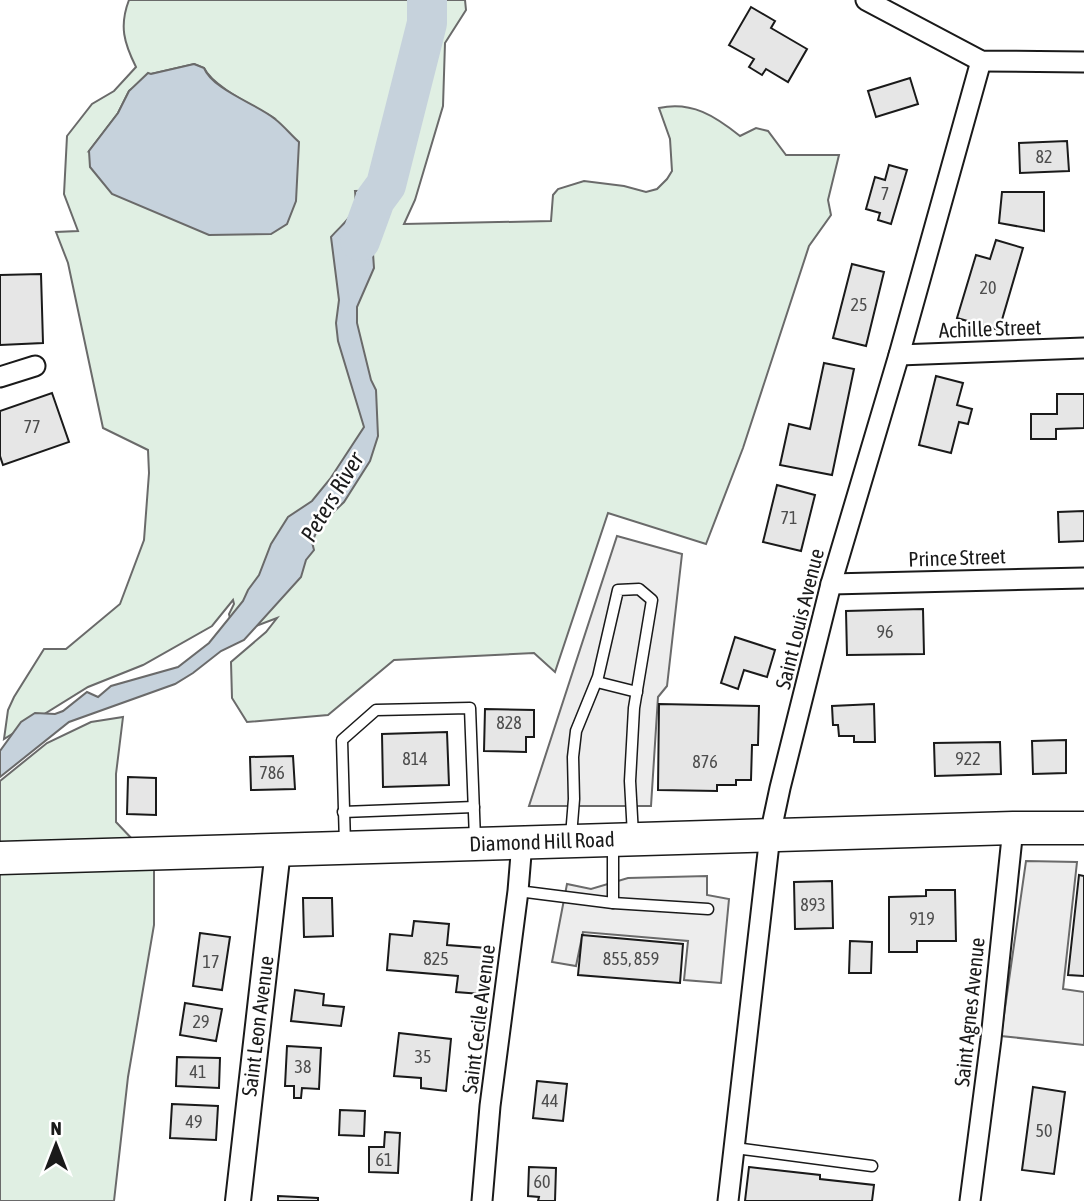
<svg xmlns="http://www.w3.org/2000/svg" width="1084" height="1201" font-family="'Asap Condensed',sans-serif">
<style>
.green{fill:#e0efe3;stroke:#6a6a6a;stroke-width:2;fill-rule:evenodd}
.parking{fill:#ededed;stroke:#6a6a6a;stroke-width:2}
.water{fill:#c6d2dc;stroke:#6a6a6a;stroke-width:2}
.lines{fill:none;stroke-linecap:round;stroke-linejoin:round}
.river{stroke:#c6d2dc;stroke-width:40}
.building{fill:#e6e6e6;stroke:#1a1a1a;stroke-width:2}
.service-casing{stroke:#1a1a1a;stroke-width:13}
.minor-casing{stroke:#1a1a1a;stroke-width:23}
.tertiary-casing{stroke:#1a1a1a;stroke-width:28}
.primary-casing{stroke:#1a1a1a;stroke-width:35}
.service{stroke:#fff;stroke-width:10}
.minor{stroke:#fff;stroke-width:19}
.tertiary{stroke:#fff;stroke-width:24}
.primary{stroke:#fff;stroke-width:32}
.labels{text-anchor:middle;stroke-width:5;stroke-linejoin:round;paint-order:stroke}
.number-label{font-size:18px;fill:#4d4d4d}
.street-label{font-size:21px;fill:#1a1a1a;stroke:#fff}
.water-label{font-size:23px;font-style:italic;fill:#1a1a1a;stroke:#fff}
</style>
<rect width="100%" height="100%" fill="#fff"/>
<g class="green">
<path d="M129,0H465L466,10L445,43L443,106L415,200L404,224L551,221L553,195L558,189L584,181L624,186L646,192L657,189L667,179L672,171L670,139L659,108C692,101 715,116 740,136L756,128L768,131L786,155H839L828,200L831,215L809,246L743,448L706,544L608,513L555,672L534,653L394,660L328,715L247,722L232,698L231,662L266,632L277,618L256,626H232L229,614L234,604L233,600L212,626L143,665L88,687L4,739L8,710L14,697L44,649H66L120,604L144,540L149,473L148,450L103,428L68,263L56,232L78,231L64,194L67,136L92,104L114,91L136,67C124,43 119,26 129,0ZM194,64L204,68C213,87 256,107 274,118L89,151L118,113L129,91L151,74Z"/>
<polygon points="123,717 116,774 116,822 154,862 154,925 128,1077 114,1201 0,1201 0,781 47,743 91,722"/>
</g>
<g class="parking">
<polygon points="617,536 682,554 667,686 658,697 651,806 529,806"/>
<polygon points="1026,861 1077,862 1063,989 1084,992 1084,1045 1001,1036"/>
<polygon points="707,876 707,895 729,899 721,983 684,980 688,941 583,932 576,966 552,962 567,884 591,889 628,878"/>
</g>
<g class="water">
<path d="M194,64L204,68C213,90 257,104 275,119C284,126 291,135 299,142L296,201L287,224L271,234L209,235L112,194L90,167L89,151L118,113L129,91L148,73L151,74Z"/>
<path d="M395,190L392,199L372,239L374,268L357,307V323L371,380L376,390L378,436L370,461L344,502L319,526L312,542L314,550L306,560L301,577L244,640L221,651L193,673L175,684L69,722L0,777V751L21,722L35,713L55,714L63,711L87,692L98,697L111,686L178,667L209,643L243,601L248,590L259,575L271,544L288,517L312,501L330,479L364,427L338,341L336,323L339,300L331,237C346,220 358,215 355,191Z"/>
</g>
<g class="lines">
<polyline class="river" points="360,241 375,200 386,185 427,23 427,0"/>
</g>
<g class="building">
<polygon points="751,7 775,21 771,28 807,49 788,82 766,69 762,75 749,67 754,59 729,45"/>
<polygon points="910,78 918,104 876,117 868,91"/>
<polygon points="1067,141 1069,171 1020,173 1019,143"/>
<polygon points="889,165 907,170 891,224 878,220 880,213 866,209 875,177 885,180"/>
<polygon points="1002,192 1044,192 1044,231 999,223"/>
<polygon points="996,240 1023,248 999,330 957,318 976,255 990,259"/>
<polygon points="852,264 884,272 866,346 833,338"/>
<polygon points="41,274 43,343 0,345 0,275"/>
<polygon points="824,363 854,369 832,475 780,465 789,424 810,429"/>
<polygon points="936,376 963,383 957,405 972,409 968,424 959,422 951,453 919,445"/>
<polygon points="52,393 69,442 3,465 0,456 0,411"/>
<polygon points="1057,394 1084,394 1084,428 1056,429 1056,439 1031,439 1031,414 1057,414"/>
<polygon points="777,485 815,495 801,551 763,542"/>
<polygon points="1084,511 1084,541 1059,542 1058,512"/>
<polygon points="923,609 924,654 847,655 846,611"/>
<polygon points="735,637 775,650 767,677 744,670 738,689 721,683"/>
<polygon points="659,704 759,706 758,745 752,745 751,780 736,780 736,785 717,785 717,791 658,790"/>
<polygon points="874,704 875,742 854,742 854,736 839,736 838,725 833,725 832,706"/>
<polygon points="485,709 534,710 534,737 526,737 526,752 484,751"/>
<polygon points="447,732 449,785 383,787 382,734"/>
<polygon points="1066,740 1066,773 1033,774 1032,741"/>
<polygon points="1000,742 1001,774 935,776 934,743"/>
<polygon points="293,756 295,789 251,790 250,757"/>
<polygon points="128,777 156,778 156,815 127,814"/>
<polygon points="1079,875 1084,876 1084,976 1068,975"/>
<polygon points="832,881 833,928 795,929 794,882"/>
<polygon points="926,890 955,890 956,941 917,941 917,952 889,952 889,897 926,896"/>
<polygon points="303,898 332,898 333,936 304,937"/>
<polygon points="414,921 449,924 447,945 486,948 481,994 456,992 458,976 387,970 390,934 412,936"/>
<polygon points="200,933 230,937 222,990 193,986"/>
<polygon points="582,935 683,944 680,983 578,975"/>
<polygon points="850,941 872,942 871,973 849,973"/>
<polygon points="295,990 324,994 323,1005 344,1007 341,1026 291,1021"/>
<polygon points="185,1003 222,1009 216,1041 180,1035"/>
<polygon points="399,1033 451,1039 446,1091 421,1088 421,1078 394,1076"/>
<polygon points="287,1046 321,1048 319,1089 302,1088 301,1098 294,1098 294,1086 285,1086"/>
<polygon points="177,1057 220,1058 219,1088 176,1086"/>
<polygon points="537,1081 567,1084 563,1121 533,1118"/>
<polygon points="1033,1087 1065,1092 1054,1174 1022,1170"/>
<polygon points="172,1104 218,1106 216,1140 170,1138"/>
<polygon points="340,1110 365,1111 364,1136 339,1135"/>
<polygon points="385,1132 400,1133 398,1173 369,1172 369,1147 384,1147"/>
<polygon points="529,1167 556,1168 555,1201 538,1201 539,1197 528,1196"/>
<polygon points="749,1167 820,1175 820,1179 874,1185 872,1201 745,1201"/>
<polygon points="278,1196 318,1198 318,1201 278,1201"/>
</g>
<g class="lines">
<defs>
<g id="service">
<polyline points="597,682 637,692"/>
<polyline points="343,812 474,807"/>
<polyline points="571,836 574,799 573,757 576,731 598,677 618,590 639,589 652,600 634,708 630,781 633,835"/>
<polyline points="345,844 342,740 376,710 470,708 475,839"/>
<polyline points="613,844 613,903"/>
<polyline points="518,891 613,903 708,909"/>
<polyline points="735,1148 872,1166"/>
</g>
<g id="minor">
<polyline points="866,0 981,61 1084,62"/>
<polyline points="899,355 1084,348"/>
<polyline points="0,377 35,366"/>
<polyline points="831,584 1084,578"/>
<polyline points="482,1201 490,1106 518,891 522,842"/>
<polyline points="728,1201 770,835 780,788 831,584 899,355 981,61"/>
<polyline points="970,1201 991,1039 1013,828"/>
</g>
<polyline id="tertiary" points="238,1201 278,850"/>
<polyline id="primary" points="0,858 1013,828 1084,828"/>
</defs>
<use href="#service" class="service-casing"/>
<use href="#minor" class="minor-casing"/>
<use href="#tertiary" class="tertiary-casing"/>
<use href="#primary" class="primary-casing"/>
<use href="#service" class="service"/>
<use href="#minor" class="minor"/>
<use href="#tertiary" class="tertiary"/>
<use href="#primary" class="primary"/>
</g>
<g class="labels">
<g class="number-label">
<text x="1044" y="163">82</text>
<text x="885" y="200">7</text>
<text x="988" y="294">20</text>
<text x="859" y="311">25</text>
<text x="32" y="433">77</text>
<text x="789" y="524">71</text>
<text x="885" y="638">96</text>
<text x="509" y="729">828</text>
<text x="415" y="765">814</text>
<text x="968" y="765">922</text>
<text x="705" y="768">876</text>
<text x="272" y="779">786</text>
<text x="813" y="911">893</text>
<text x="922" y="925">919</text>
<text x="436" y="965">825</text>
<text x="631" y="965">855, 859</text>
<text x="211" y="968">17</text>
<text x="201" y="1028">29</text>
<text x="423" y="1063">35</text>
<text x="303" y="1073">38</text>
<text x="198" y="1078">41</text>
<text x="550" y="1107">44</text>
<text x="194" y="1128">49</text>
<text x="1044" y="1137">50</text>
<text x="384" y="1166">61</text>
<text x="542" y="1188">60</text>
</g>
<g class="street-label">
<text transform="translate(990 329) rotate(-2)" y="7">Achille Street</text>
<text transform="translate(957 558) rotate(-2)" y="7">Prince Street</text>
<text transform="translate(800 619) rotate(-76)" y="7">Saint Louis Avenue</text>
<text transform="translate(542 842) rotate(-2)" y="7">Diamond Hill Road</text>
<text transform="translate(970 1012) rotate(-84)" y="7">Saint Agnes Avenue</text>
<text transform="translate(479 1019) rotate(-83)" y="7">Saint Cecile Avenue</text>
<text transform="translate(258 1026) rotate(-83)" y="7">Saint Leon Avenue</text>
</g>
<g class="water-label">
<text transform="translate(332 497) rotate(-59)" y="8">Peters River</text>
</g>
</g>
<g transform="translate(56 1145)" stroke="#ffffff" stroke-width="5" paint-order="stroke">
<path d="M0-5L12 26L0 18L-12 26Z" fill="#1a1a1a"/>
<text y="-10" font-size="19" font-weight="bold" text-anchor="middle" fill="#1a1a1a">N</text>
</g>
</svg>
